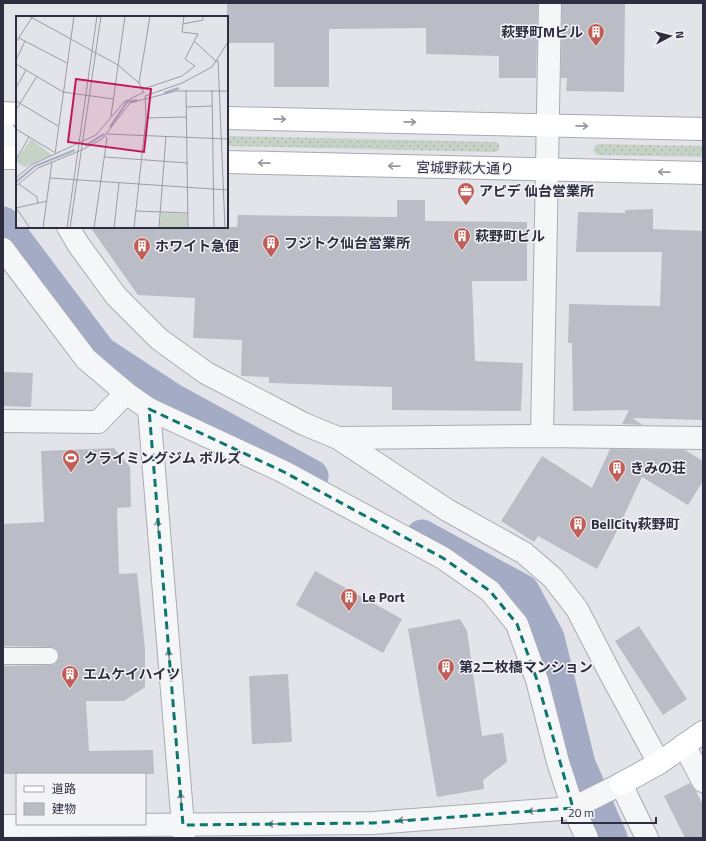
<svg xmlns="http://www.w3.org/2000/svg" width="706" height="841" font-family="'Titillium Web','Noto Sans JP',sans-serif">
<style>
.grass{fill:url(#grass-dots)}
.lines{fill:none;stroke-linecap:round;stroke-linejoin:round}
.canal{stroke:#a3abc5;stroke-width:33}
.building{fill:#bbbdc6}
.lane-casing{stroke:#a9aab4;stroke-width:18}
.street-casing{stroke:#a9aab4;stroke-width:24}
.secondary-casing{stroke:#a9aab4;stroke-width:24}
.lane{stroke:#f5f6f8;stroke-width:16}
.street{stroke:#f5f6f8;stroke-width:22}
.secondary{stroke:#fff;stroke-width:22}
.oneway{stroke:#9697a0}
.oneway2{stroke:#91929c}
.marked{fill:none;stroke:#0f766e;stroke-width:3;stroke-dasharray:8 5;stroke-linejoin:round}
.labels{text-anchor:middle;stroke-width:3;stroke-linejoin:round;paint-order:stroke}
.poi-label{font-size:14px;font-weight:bold;fill:#2d2f40;stroke:#f3f3f7;text-anchor:start}
.street-label{font-size:14px;fill:#2d2f40;stroke:#f3f3f7}
.inset-river{fill:none;stroke:#a3abc5;stroke-width:2}
.inset-road{fill:none;stroke:#9a9ca6;stroke-width:1}
.view{fill:#c2185b;fill-opacity:0.15;stroke:#c2185b;stroke-width:2}
.inset-edge{fill:none;stroke:#2d2f40;stroke-width:2}
</style>
<defs>
<pattern id="grass-dots" width="8" height="8" patternUnits="userSpaceOnUse"><rect width="8" height="8" fill="#c6d2c5"/><path d="M2 2h.1M6 6h.1" fill="none" stroke="#aab5aa" stroke-width="1.8" stroke-linecap="round"/></pattern>
</defs>
<rect width="100%" height="100%" fill="#e3e4ea"/>
<g class="grass">
<path d="M227,136L495,142C499,142 500,146 499,150L495,152L227,146Z"/>
<polygon points="599,144 703,146 703,157 599,155 596,154 593,150 596,145"/>
</g>
<g class="lines">
<g class="canal">
<polyline points="3,223 100,352 173,400 312,476"/>
<polyline points="422,536 523,591 548,638 579,764 611,838"/>
</g>
</g>
<g class="building">
<polygon points="227,3 538,3 536,78 499,78 499,56 426,54 426,28 329,29 329,87 274,87 274,43 227,43"/>
<polygon points="562,3 625,3 624,92 566,91 567,78 561,78"/>
<polygon points="397,200 425,200 425,221 527,222 527,281 472,281 475,361 523,363 521,411 392,410 392,387 269,383 269,377 241,376 242,340 193,338 195,298 138,295 90,227 237,227 238,215 397,217"/>
<polygon points="653,209 653,229 703,231 703,420 632,418 643,425 622,424 629,410 573,411 572,343 568,343 569,304 660,306 662,252 576,252 578,212 625,213 625,210"/>
<polygon points="3,372 33,373 31,407 3,406"/>
<polygon points="114,448 130,467 131,507 117,508 119,574 137,573 145,649 145,687 124,701 86,701 89,751 153,750 154,774 3,774 3,666 50,665 55,664 58,660 59,656 58,651 54,648 50,647 3,646 3,524 44,522 41,451"/>
<polygon points="610,449 685,450 703,461 703,481 688,505 642,477 614,537 597,569 538,536 534,542 501,521 542,456 592,488"/>
<polygon points="315,571 402,619 383,653 296,605"/>
<polygon points="460,619 467,631 482,736 503,733 507,762 483,780 484,789 437,797 408,629"/>
<polygon points="639,626 687,699 663,715 615,641"/>
<polygon points="288,674 292,742 252,744 249,676"/>
<polygon points="690,783 696,791 703,805 703,838 685,838 664,796"/>
</g>
<g class="lines">
<defs>
<polyline id="lane" points="3,656 50,656"/>
<g id="street">
<polyline points="3,130 17,151"/>
<polyline points="68,227 78,244 116,296 159,339 206,373 304,424 338,438 447,510 524,553 553,578 577,609 611,675 659,763"/>
<polyline points="3,249 86,359 126,393 149,409 284,472 443,558 490,591 517,624 537,680 558,762 573,808 587,838"/>
<polyline points="149,409 184,838"/>
<polyline points="3,421 98,422 126,393"/>
<polyline points="542,436 550,3"/>
<polyline points="338,438 542,436 703,438"/>
<polyline points="684,745 703,781"/>
<polyline points="3,826 373,823 573,808 621,784 647,838"/>
</g>
<g id="secondary">
<polyline points="3,113 17,114"/>
<polyline points="227,118 703,129"/>
<polyline points="3,158 17,158"/>
<polyline points="227,162 703,173"/>
<polyline points="621,784 659,763 703,732"/>
</g>
</defs>
<use href="#lane" class="lane-casing"/>
<use href="#street" class="street-casing"/>
<use href="#secondary" class="secondary-casing"/>
<use href="#lane" class="lane"/>
<use href="#street" class="street"/>
<use href="#secondary" class="secondary"/>
</g>
<defs><path id="oneway-shaft" d="M-6 0H5M1.5-3L5.5 0L1.5 3" fill="none" stroke-width="1.6" stroke-linecap="round" stroke-linejoin="round"/></defs>
<g class="oneway">
<use href="#oneway-shaft" transform="translate(280 119) rotate(1)"/>
<use href="#oneway-shaft" transform="translate(410 122) rotate(1)"/>
<use href="#oneway-shaft" transform="translate(582 126) rotate(1)"/>
<use href="#oneway-shaft" transform="translate(264 163) rotate(-179)"/>
<use href="#oneway-shaft" transform="translate(394 166) rotate(-179)"/>
<use href="#oneway-shaft" transform="translate(664 172) rotate(-179)"/>
</g>
<g class="oneway2">
<use href="#oneway-shaft" transform="translate(158 526) rotate(-95)"/>
<use href="#oneway-shaft" transform="translate(169 656) rotate(-95)"/>
<use href="#oneway-shaft" transform="translate(181 799) rotate(-95)"/>
<use href="#oneway-shaft" transform="translate(534 811) rotate(176)"/>
<use href="#oneway-shaft" transform="translate(404 820) rotate(176)"/>
<use href="#oneway-shaft" transform="translate(274 824) rotate(179)"/>
</g>
<path class="marked" d="M149,409L284,472L443,558L490,591L517,624L537,680L573,808L373,823L183,825Z"/>
<defs>
<symbol id="building-pin" viewBox="-11 -11 22 30"><path d="M0 17L-7.5 6A9.5 9.5 0 1 1 7.5 6Z" fill="#bf5f58" stroke="#f3f3f7"/><path d="M-4-6H4V6H1V3H-1V6H-4ZM-2.5-4.3h1.7v1.8h-1.7ZM.8-4.3h1.7v1.8H.8ZM-2.5-1h1.7V.8h-1.7ZM.8-1h1.7V.8H.8Z" fill="#fff"/></symbol>
<symbol id="office-pin" viewBox="-11 -11 22 30"><path d="M0 17L-7.5 6A9.5 9.5 0 1 1 7.5 6Z" fill="#bf5f58" stroke="#f3f3f7"/><path d="M-6-3h4V-5.5h4V-3h4V5H-6ZM-1-4.5V-3h2v-1.5ZM-6 0V1H6V0Z" fill="#fff"/></symbol>
<symbol id="stadium-pin" viewBox="-11 -11 22 30"><path d="M0 17L-7.5 6A9.5 9.5 0 1 1 7.5 6Z" fill="#bf5f58" stroke="#f3f3f7"/><path d="M0-5a6.5 5 0 1 0 0 10a6.5 5 0 1 0 0-10ZM-3.5-1.8h7v3.6h-7Z" fill="#fff"/></symbol>
</defs>
<g fill-rule="evenodd">
<use href="#building-pin" x="586" y="22" width="20" height="27"/>
<use href="#office-pin" x="456" y="181" width="20" height="27"/>
<use href="#building-pin" x="452" y="226" width="20" height="27"/>
<use href="#building-pin" x="261" y="233" width="20" height="27"/>
<use href="#building-pin" x="132" y="236" width="20" height="27"/>
<use href="#stadium-pin" x="61" y="448" width="20" height="27"/>
<use href="#building-pin" x="607" y="458" width="20" height="27"/>
<use href="#building-pin" x="568" y="514" width="20" height="27"/>
<use href="#building-pin" x="339" y="587" width="20" height="27"/>
<use href="#building-pin" x="436" y="657" width="20" height="27"/>
<use href="#building-pin" x="60" y="664" width="20" height="27"/>
</g>
<g class="labels">
<g class="poi-label">
<text x="583" y="37" text-anchor="end">萩野町Mビル</text>
<text x="479" y="196">アピデ 仙台営業所</text>
<text x="475" y="241">萩野町ビル</text>
<text x="284" y="248">フジトク仙台営業所</text>
<text x="155" y="251">ホワイト急便</text>
<text x="84" y="463">クライミングジム ボルズ</text>
<text x="630" y="473">きみの荘</text>
<text x="591" y="529">BellCity萩野町</text>
<text x="362" y="602">Le Port</text>
<text x="459" y="672">第2二枚橋マンション</text>
<text x="83" y="679">エムケイハイツ</text>
</g>
<g class="street-label">
<text transform="translate(465 168) rotate(1)" y="5">宮城野萩大通り</text>
</g>
</g>
<g transform="translate(16 16)">
<rect width="212" height="212" fill="#e3e4ea"/>
<path d="M15,123L36,139L8,151L0,145ZM145,197L171,198V212H144Z" fill="#c6d2c5"/>
<path d="M14,125L25,131L17,144L6,138Z" fill="#c6d2c5"/>
<path class="inset-river" d="M148,77L163,72M94,111L111,86L121,84M69,130L88,118M0,166L19,150L59,134"/>
<path class="inset-road" d="M13,0L102,49L123,67L128,77M167,8L187,4V0M3,22L51,47M178,25L201,46M0,26L17,0M0,44L9,25M202,44L209,212M0,48L47,76L97,83M123,67L134,0M0,72L10,54M127,73L166,60L179,50L169,43L182,18L166,16L168,0M170,74L172,212M196,74L198,212M0,85L42,110M170,91L196,90M0,94L21,60M95,100L109,0M130,102L171,101M0,113L38,136M91,118L212,123M39,138L58,0M89,141L172,147M0,144L13,121M0,162L15,149L80,119L108,86L128,76M34,162L212,174M3,168L21,181L22,187M0,170L22,152L68,133L86,123L114,87L160,75H212M0,192L31,185M0,192L14,212M120,195L172,197M27,212L36,146M51,212L81,0M54,212L85,0M78,212L91,122L89,120M98,212L103,167M118,212L130,102L129,80L166,67L196,51L212,26M143,212L150,120"/>
<path class="view" d="M60,63L135,73L128,136L52,126Z"/>
<rect width="212" height="212" class="inset-edge"/>
</g>
<rect width="706" height="841" fill="none" stroke="#2d2f40" stroke-width="8"/>
<rect x="16" y="773" width="130" height="52" fill="#f3f3f7" stroke="#a4a5ae"/>
<rect x="24" y="786" width="20" height="6" fill="#ffffff" stroke="#a4a5ae"/>
<text x="52" y="793" font-size="12" fill="#2d2f40">道路</text>
<rect x="24" y="803" width="20" height="12" fill="#bbbdc6" stroke="#a4a5ae"/>
<text x="52" y="813" font-size="12" fill="#2d2f40">建物</text>
<g transform="translate(670 36) rotate(83)" stroke="#f3f3f7" stroke-width="3" paint-order="stroke">
<path d="M0-3L7 15L0 10L-7 15Z" fill="#2d2f40"/>
<text y="-6" font-size="11" font-weight="bold" text-anchor="middle" fill="#2d2f40">N</text>
</g>
<path d="M562 817v6h94v-6" fill="none" stroke="#2d2f40" stroke-width="2"/>
<text x="568" y="817" font-size="12" fill="#2d2f40" stroke="#f3f3f7" stroke-width="3" paint-order="stroke">20 m</text>
</svg>
